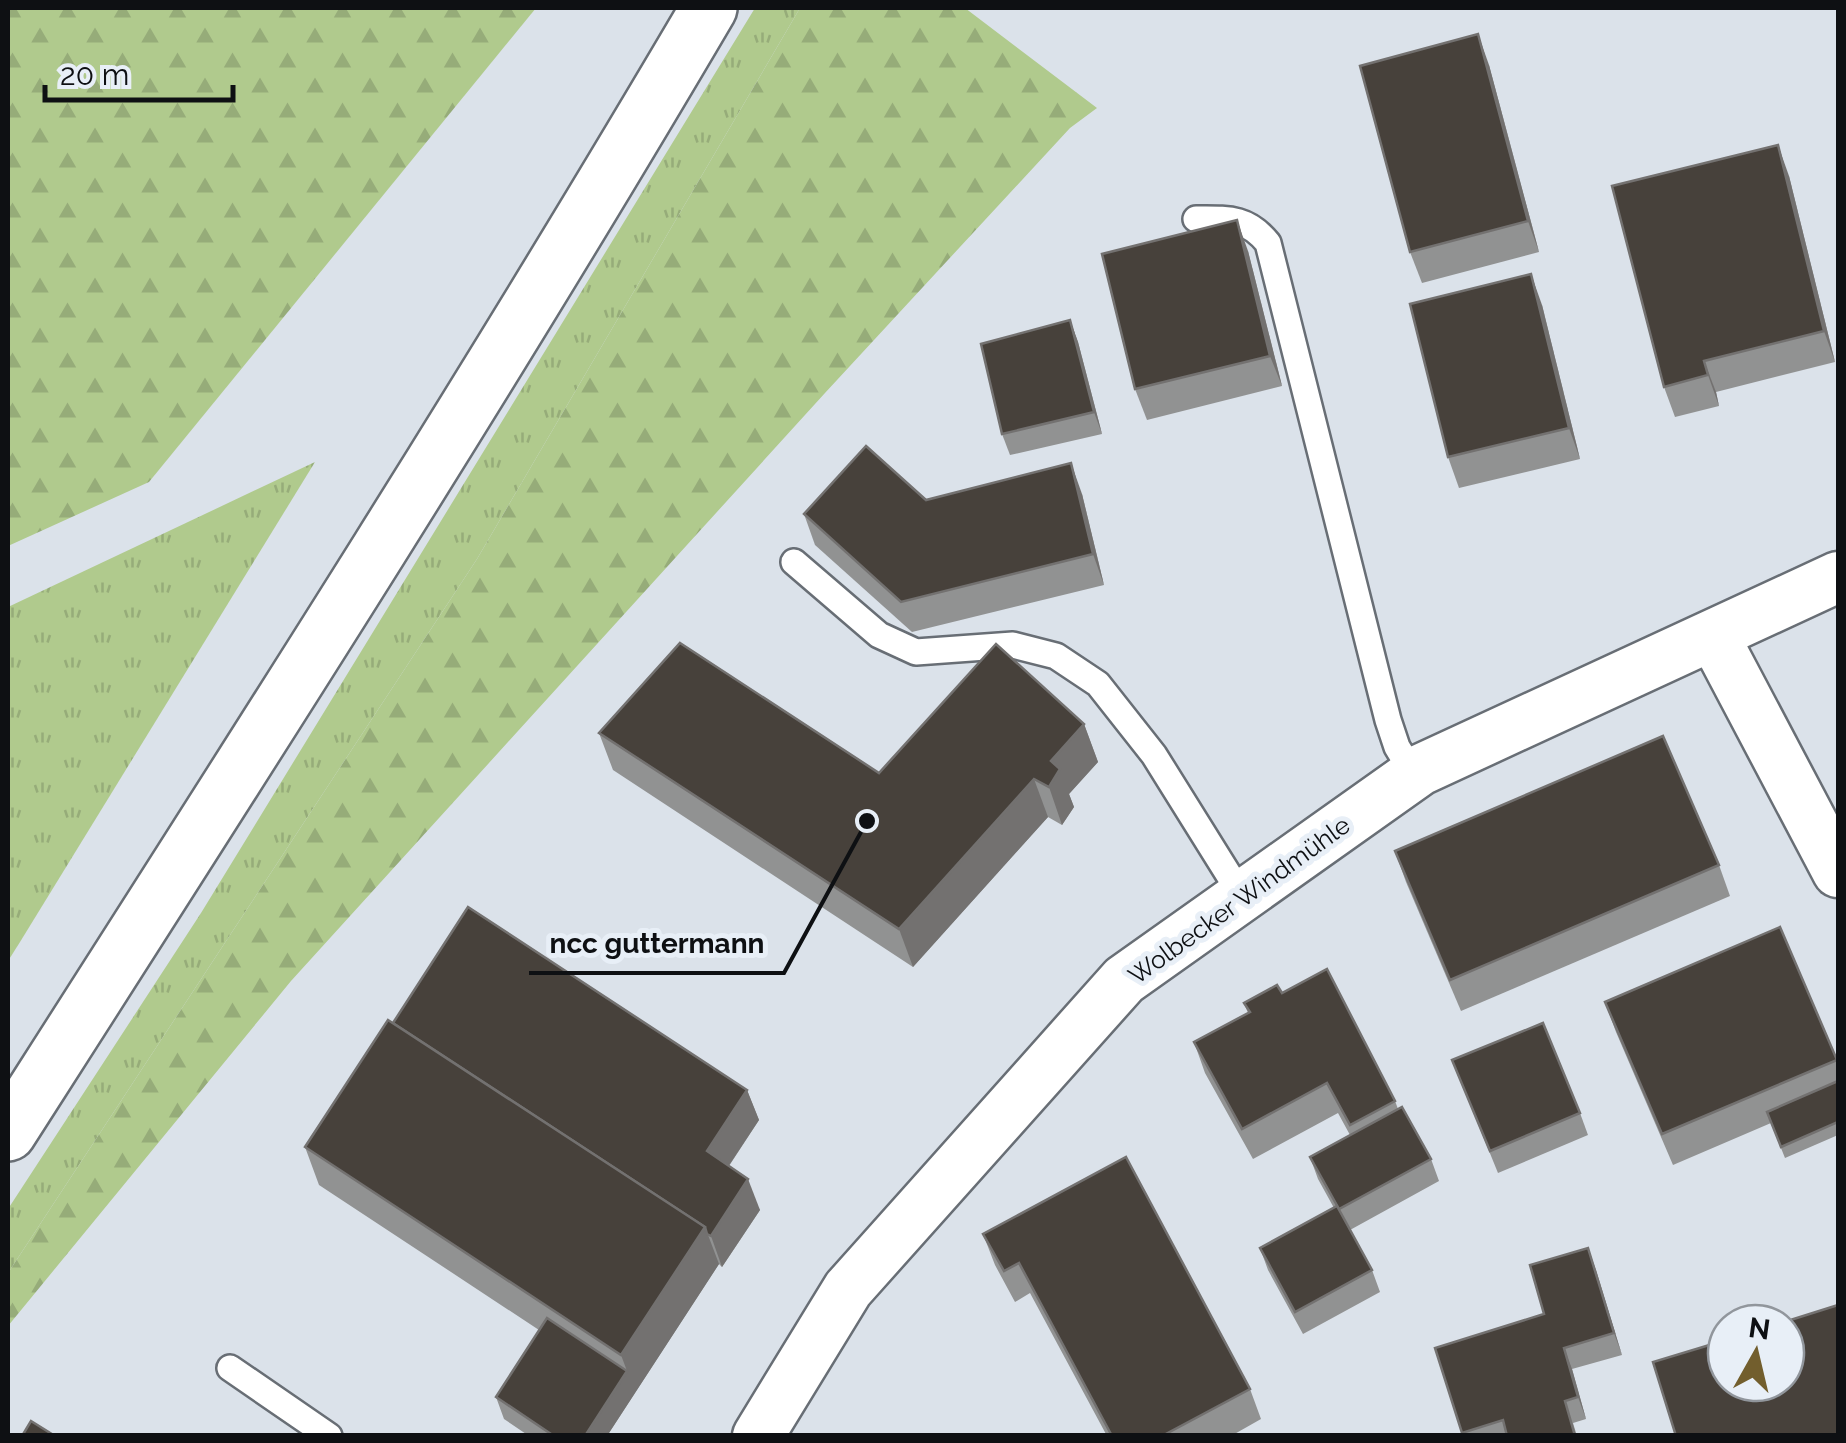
<svg xmlns="http://www.w3.org/2000/svg" width="1846" height="1443" font-family="Raleway,sans-serif">
<style>
.grass{fill:url(#grass-tufts)}
.forest{fill:url(#forest-firs)}
.lines{fill:none;stroke-linecap:round;stroke-linejoin:round}
.lane-casing{stroke:#686e75;stroke-width:30}
.street-casing{stroke:#686e75;stroke-width:55}
.secondary-casing{stroke:#686e75;stroke-width:60}
.lane{stroke:#fff;stroke-width:25}
.street{stroke:#fff;stroke-width:50}
.secondary{stroke:#fff;stroke-width:55}
.wall{fill:#919292}
.shaded-wall{fill:#737170}
.building{fill:#47413b;stroke:#737170;stroke-width:2.5}
.labels{text-anchor:middle;stroke-width:10;stroke-linejoin:round;paint-order:stroke}
.street-label{font-size:25px;fill:#0e1013;stroke:#e8eff7}
.leader{fill:none;stroke:#0e1013;stroke-width:4}
.callout-dot{fill:#0e1013;stroke:#e8eff7;stroke-width:4}
.callout-label{font-size:28px;text-anchor:middle;font-weight:bold;fill:#0e1013;stroke:#e8eff7;stroke-width:10;stroke-linejoin:round;paint-order:stroke}
</style>
<defs>
<pattern id="grass-tufts" width="24" height="20" patternUnits="userSpaceOnUse" patternTransform="scale(2.5)"><rect width="24" height="20" fill="#b0ca8d"/><path d="M3 7l-1-3M5 7V3M7 7l1-3M15 17l-1-3M17 17v-4M19 17l1-3" fill="none" stroke="#96ac79"/></pattern>
<pattern id="forest-firs" width="22" height="20" patternUnits="userSpaceOnUse" patternTransform="scale(2.5)"><rect width="22" height="20" fill="#b0ca8d"/><path d="M5 1l3.5 6h-7zM16 11l3.5 6h-7z" fill="#96ac79"/></pattern>
</defs>
<rect width="100%" height="100%" fill="#dbe2ea"/>
<g class="grass">
<polygon points="755,8 800,8 477,559 8,1273 8,1209 201,913"/>
<polygon points="315,462 20,942 8,961 8,607"/>
</g>
<g class="forest">
<polygon points="8,8 536,8 149,482 8,546"/>
<polygon points="800,8 965,8 1097,108 1070,128 825,393 291,981 8,1326 8,1273 477,559"/>
</g>
<g class="lines">
<defs>
<g id="lane">
<path d="M1196,219C1228,219 1247,217 1268,243L1388,720L1397,747L1414,775"/>
<polyline points="794,562 879,635 916,652 1013,645 1056,656 1098,684 1154,755 1242,896"/>
<polyline points="230,1368 329,1436"/>
</g>
<g id="street">
<polyline points="1714,637 1838,872"/>
<polyline points="758,1436 848,1289 1124,980 1420,770 1838,577"/>
</g>
<path id="secondary" d="M8,1133C246,761 485,389 709,8"/>
</defs>
<use href="#lane" class="lane-casing"/>
<use href="#street" class="street-casing"/>
<use href="#secondary" class="secondary-casing"/>
<use href="#lane" class="lane"/>
<use href="#street" class="street"/>
<use href="#secondary" class="secondary"/>
</g>
<g class="wall">
<polygon points="1489,65 1539,252 1422,283 1410,252"/>
<polygon points="1789,176 1835,362 1716,392 1719,406 1675,417 1664,387"/>
<polygon points="1248,251 1282,386 1147,420 1135,389"/>
<polygon points="1542,305 1580,459 1459,488 1448,457"/>
<polygon points="1070,320 1078,342 1102,434 1010,455 1002,434"/>
<polygon points="1082,494 1104,585 912,632 815,545 804,514 926,500"/>
<polygon points="1084,724 1098,762 1069,794 1074,807 1062,825 1048,817 913,967 613,770 599,733 879,773"/>
<polygon points="1395,851 1719,865 1730,896 1461,1011 1406,882"/>
<polygon points="1780,927 1838,1063 1838,1135 1785,1158 1771,1123 1673,1165 1616,1032 1605,1002"/>
<polygon points="1282,993 1395,1101 1398,1109 1431,1159 1439,1181 1350,1230 1372,1270 1380,1292 1303,1334 1268,1270 1260,1248 1334,1208 1318,1179 1310,1157 1350,1135 1338,1113 1253,1159 1205,1073 1194,1042 1248,1013 1244,1003"/>
<polygon points="393,1023 747,1090 759,1120 729,1166 760,1210 722,1267 719,1264 607,1436 529,1436 504,1419 496,1397 539,1330 319,1185 305,1147"/>
<polygon points="1452,1060 1580,1113 1588,1135 1498,1173"/>
<polygon points="983,1234 1250,1389 1261,1419 1231,1436 1107,1436 1030,1293 1015,1302 995,1265"/>
<polygon points="1588,1248 1622,1355 1572,1369 1586,1419 1573,1423 1577,1436 1463,1436 1435,1348 1544,1314"/>
</g>
<g class="shaded-wall">
<polygon points="1478,34 1489,65 1539,252 1528,221"/>
<polygon points="1778,145 1789,176 1835,362 1824,331"/>
<polygon points="1237,220 1248,251 1282,386 1270,356"/>
<polygon points="1531,274 1542,305 1580,459 1569,428"/>
<polygon points="1070,320 1078,342 1102,434 1094,412"/>
<polygon points="1704,361 1716,392 1719,406 1708,375"/>
<polygon points="1071,463 1082,494 1104,585 1093,554"/>
<polygon points="1084,724 1098,762 1069,794 1074,807 1062,825 1049,787 1051,761"/>
<polygon points="1034,779 1048,817 913,967 899,929"/>
<polygon points="747,1090 759,1120 718,1182 707,1151"/>
<polygon points="748,1179 760,1210 722,1267 711,1236"/>
<polygon points="705,1227 719,1264 607,1436 585,1436 627,1371 621,1355"/>
<polygon points="1588,1248 1596,1270 1622,1355 1614,1333"/>
<polygon points="1564,1348 1572,1369 1586,1419 1578,1397"/>
</g>
<g class="building">
<polygon points="1478,34 1528,221 1410,252 1360,66"/>
<polygon points="1778,145 1824,331 1704,361 1708,375 1664,387 1612,186"/>
<polygon points="1237,220 1270,356 1135,389 1102,254"/>
<polygon points="1531,274 1569,428 1448,457 1410,304"/>
<polygon points="1070,320 1094,412 1002,434 981,344"/>
<polygon points="866,446 926,500 1071,463 1093,554 901,602 804,514"/>
<polygon points="680,643 879,773 996,644 1084,724 1051,761 1060,769 1049,787 1034,779 899,929 599,733"/>
<polygon points="1663,736 1719,865 1450,980 1395,851"/>
<polygon points="468,907 747,1090 707,1151 748,1179 711,1236 707,1234 705,1227 393,1023"/>
<polygon points="1780,927 1837,1060 1662,1134 1605,1002"/>
<polygon points="1327,969 1395,1101 1350,1125 1327,1083 1242,1129 1194,1042 1250,1012 1244,1003 1277,985 1282,993"/>
<polygon points="388,1020 705,1227 621,1355 305,1147"/>
<polygon points="1543,1023 1580,1113 1490,1151 1452,1060"/>
<polygon points="1838,1081 1838,1122 1781,1147 1767,1112"/>
<polygon points="1402,1107 1431,1159 1339,1209 1310,1157"/>
<polygon points="1126,1157 1250,1389 1162,1436 1112,1436 1019,1263 1004,1271 983,1234"/>
<polygon points="1337,1206 1372,1270 1295,1312 1260,1248"/>
<polygon points="1588,1248 1614,1333 1564,1348 1578,1397 1565,1401 1575,1436 1507,1436 1503,1420 1462,1433 1435,1348 1544,1314 1530,1265"/>
<polygon points="1838,1305 1838,1436 1676,1436 1653,1362 1726,1340 1726,1383 1786,1383 1786,1323 1781,1323"/>
<polygon points="547,1318 627,1371 585,1436 554,1436 496,1397"/>
<polygon points="31,1421 55,1436 22,1436"/>
</g>
<g class="labels">
<g class="street-label">
<text transform="translate(1239 900) rotate(-36)" y="9">Wolbecker Windmühle</text>
</g>
</g>
<path class="leader" d="M867 821L784 973H529"/>
<circle class="callout-dot" cx="867" cy="821" r="10"/>
<g class="callout-label">
<text x="657" y="953">ncc guttermann</text>
</g>
<rect width="1846" height="1443" fill="none" stroke="#0e1013" stroke-width="20"/>
<g transform="translate(1756 1353) rotate(8)"><circle r="48" fill="#e8eff7" stroke="#91969c" stroke-width="2.5"/>
<path d="M0-8L18 38L0 25L-18 38Z" fill="#725e2d"/>
<text y="-15" font-size="28" font-weight="bold" text-anchor="middle" fill="#0e1013">N</text>
</g>
<path d="M45 85v15h188v-15" fill="none" stroke="#0e1013" stroke-width="5"/>
<text x="60" y="85" font-size="30" fill="#0e1013" stroke="#e8eff7" stroke-width="8" paint-order="stroke">20 m</text>
</svg>
